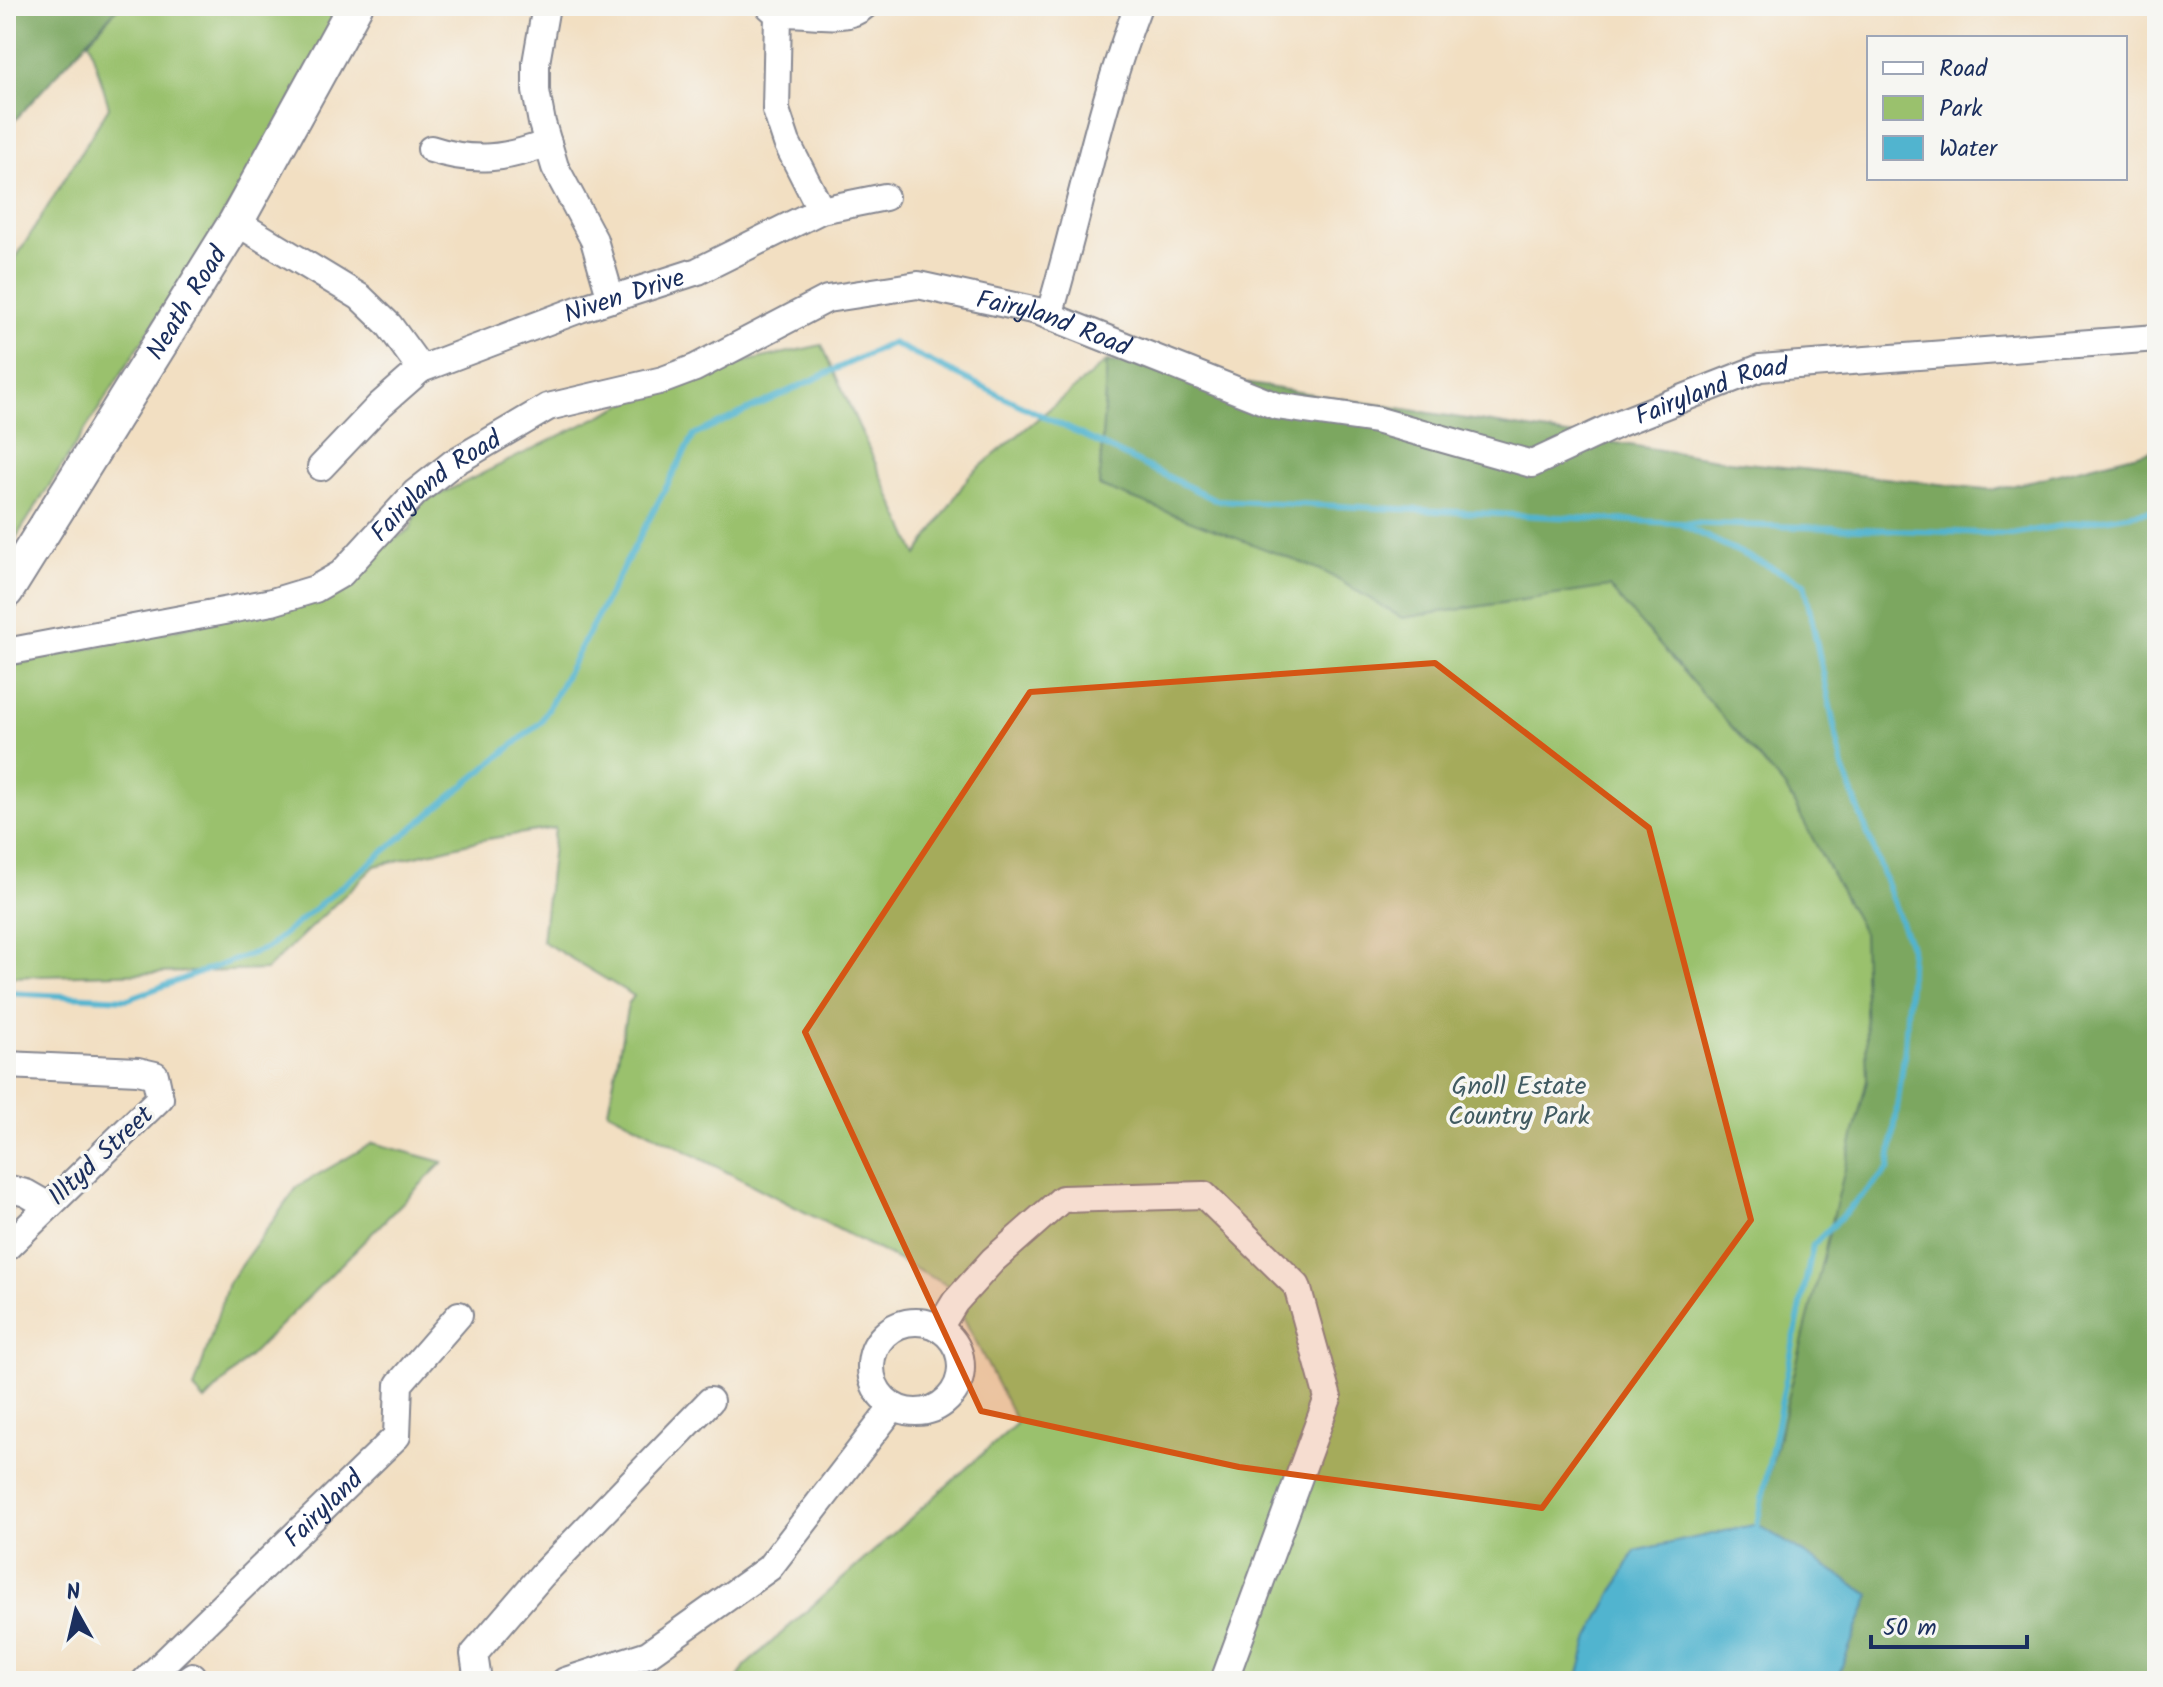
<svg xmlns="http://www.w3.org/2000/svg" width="2163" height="1687" font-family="Kalam,sans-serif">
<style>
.green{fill:#9ac16d;stroke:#5a7866;stroke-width:2}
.forest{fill:#7ba760;stroke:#4b6b5f;stroke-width:2}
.water{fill:#51b4cf;stroke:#367296;stroke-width:2}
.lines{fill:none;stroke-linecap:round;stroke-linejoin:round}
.stream{stroke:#51b4cf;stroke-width:6}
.minor-casing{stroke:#868790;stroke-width:30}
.major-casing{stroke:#868790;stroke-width:38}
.minor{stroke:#fff;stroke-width:26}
.major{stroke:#fff;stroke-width:34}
.marked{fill:#d45514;fill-opacity:0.2;stroke:#d45514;stroke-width:6;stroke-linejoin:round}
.labels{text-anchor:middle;stroke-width:7;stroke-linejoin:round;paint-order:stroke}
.street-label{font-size:26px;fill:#1b2f5e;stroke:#f6f6f2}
.park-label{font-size:26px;fill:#415b62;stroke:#f6f6f2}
</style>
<rect width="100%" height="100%" fill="#f6f6f2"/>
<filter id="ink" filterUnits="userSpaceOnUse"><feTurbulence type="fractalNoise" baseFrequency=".0125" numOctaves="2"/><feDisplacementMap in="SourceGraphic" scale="16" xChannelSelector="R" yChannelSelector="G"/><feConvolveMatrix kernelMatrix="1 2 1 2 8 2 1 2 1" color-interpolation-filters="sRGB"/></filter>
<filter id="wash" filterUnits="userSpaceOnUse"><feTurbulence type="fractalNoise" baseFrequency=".006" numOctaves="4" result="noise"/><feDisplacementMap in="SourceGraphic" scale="32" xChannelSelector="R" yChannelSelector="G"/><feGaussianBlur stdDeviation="1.8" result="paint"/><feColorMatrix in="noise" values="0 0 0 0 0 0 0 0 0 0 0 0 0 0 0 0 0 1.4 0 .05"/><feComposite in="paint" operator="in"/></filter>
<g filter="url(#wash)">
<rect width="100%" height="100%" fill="#f2dfc2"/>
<g class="green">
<polygon points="119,6 342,6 265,150 6,553 6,274 109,107 89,41"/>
<polygon points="822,345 917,555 969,476 1107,361 1099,486 2157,563 2157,1681 736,1681 745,1666 1017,1423 947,1285 608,1111 628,1004 634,996 542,941 555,828 482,840 375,866 266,970 6,977 6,666 297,603 410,529 420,504 684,375"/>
<polygon points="373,1143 443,1162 205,1401 194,1389 228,1283 298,1186"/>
</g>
<g class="forest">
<polygon points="6,6 119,6 6,130"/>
<polygon points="1107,361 1729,461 1995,490 2157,449 2157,1681 1836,1681 1870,1595 1757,1524 1867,1080 1863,932 1786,789 1609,587 1402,618 1323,571 1099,486"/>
</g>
<polygon class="water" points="1757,1524 1870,1595 1836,1681 1577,1681 1589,1637 1635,1551"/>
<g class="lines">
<g class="stream">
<polyline points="1680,524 1804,583 1843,768 1911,949 1905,1048 1889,1169 1813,1245 1757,1524"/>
<polyline points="6,993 128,999 267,948 541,722 694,435 892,343 1216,500 1678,523 2011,534 2157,510"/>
<polyline points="2155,1681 2157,1672"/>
</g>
</g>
</g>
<g filter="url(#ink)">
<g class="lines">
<defs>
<g id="minor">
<polyline points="546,6 536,63 536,91 542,123 555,167 594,240 611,299"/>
<polyline points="769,6 778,14 776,110 787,143 821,210"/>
<path d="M778,14C803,10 845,24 864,6"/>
<path d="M431,149C474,163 506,159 548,143"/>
<polyline points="236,222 360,297 389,325 421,369 380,405 321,467"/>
<path d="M1049,316C1080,212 1099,107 1138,6"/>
<path id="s1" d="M421,369L580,309L698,271L821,210L885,197"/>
<path id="s2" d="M6,652L272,602L315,589L341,574L415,493L453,463L548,407L663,380L695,368L827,299L918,285L1037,311L1276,406L1376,420L1532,464L1620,423L1760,368L2157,338"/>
<polyline points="6,1065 138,1071 155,1075 160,1098 6,1248"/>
<polyline points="6,1188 26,1193 47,1205"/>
<circle cx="916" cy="1367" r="45"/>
<polyline points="939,1328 955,1302 993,1260 1062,1199 1204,1195 1297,1286 1328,1398 1224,1681"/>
<path id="s3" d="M145,1681L397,1436L399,1384L459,1315"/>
<polyline points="185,1681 192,1676"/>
<polyline points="478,1681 474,1654 542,1575 710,1401"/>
<polyline points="565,1681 648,1654 769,1568 893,1407"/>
</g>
<g id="major">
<path id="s4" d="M6,591L236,222L355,6"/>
</g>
</defs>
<use href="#minor" class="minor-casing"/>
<use href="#major" class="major-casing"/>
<use href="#minor" class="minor"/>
<use href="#major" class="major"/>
</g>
</g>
<path class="marked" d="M1435,663L1649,828L1751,1220L1542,1508L1239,1467L981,1411L805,1032L1030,692Z"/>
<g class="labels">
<g class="street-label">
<text dy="9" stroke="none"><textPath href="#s1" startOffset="216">Niven Drive</textPath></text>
<text dy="9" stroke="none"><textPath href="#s4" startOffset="340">Neath Road</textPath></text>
<text dy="9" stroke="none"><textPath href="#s2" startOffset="1148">Fairyland Road</textPath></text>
<text dy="9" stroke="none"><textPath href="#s2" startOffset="1844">Fairyland Road</textPath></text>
<text dy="9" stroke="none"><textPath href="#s2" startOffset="476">Fairyland Road</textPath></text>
<text transform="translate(100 1155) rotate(-43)" y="9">Illtyd Street</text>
<text dy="9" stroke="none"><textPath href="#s3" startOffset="248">Fairyland</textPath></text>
</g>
<g class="park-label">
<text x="1519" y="1094">Gnoll Estate<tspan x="1519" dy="30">Country Park</tspan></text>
</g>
</g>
<rect width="2163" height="1687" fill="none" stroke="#f6f6f2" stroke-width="32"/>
<rect x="1867" y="36" width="260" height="144" fill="#f6f6f2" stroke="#9ea6b7" stroke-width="2"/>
<rect x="1883" y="62" width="40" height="12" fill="#ffffff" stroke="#9ea6b7" stroke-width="2"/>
<text x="1939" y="76" font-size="24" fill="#1b2f5e">Road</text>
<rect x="1883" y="96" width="40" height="24" fill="#9ac16d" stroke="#9ea6b7" stroke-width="2"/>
<text x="1939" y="116" font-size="24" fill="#1b2f5e">Park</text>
<rect x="1883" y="136" width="40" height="24" fill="#51b4cf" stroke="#9ea6b7" stroke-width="2"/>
<text x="1939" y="156" font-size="24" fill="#1b2f5e">Water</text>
<g transform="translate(76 1611) rotate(352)" stroke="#f6f6f2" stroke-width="6" paint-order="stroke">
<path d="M0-6L14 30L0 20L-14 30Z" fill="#1b2f5e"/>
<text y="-12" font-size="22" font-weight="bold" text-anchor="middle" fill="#1b2f5e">N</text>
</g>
<path d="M1871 1635v12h156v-12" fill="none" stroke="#1b2f5e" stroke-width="4"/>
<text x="1883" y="1635" font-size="24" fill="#1b2f5e" stroke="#f6f6f2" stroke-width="6" paint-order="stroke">50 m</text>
</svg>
